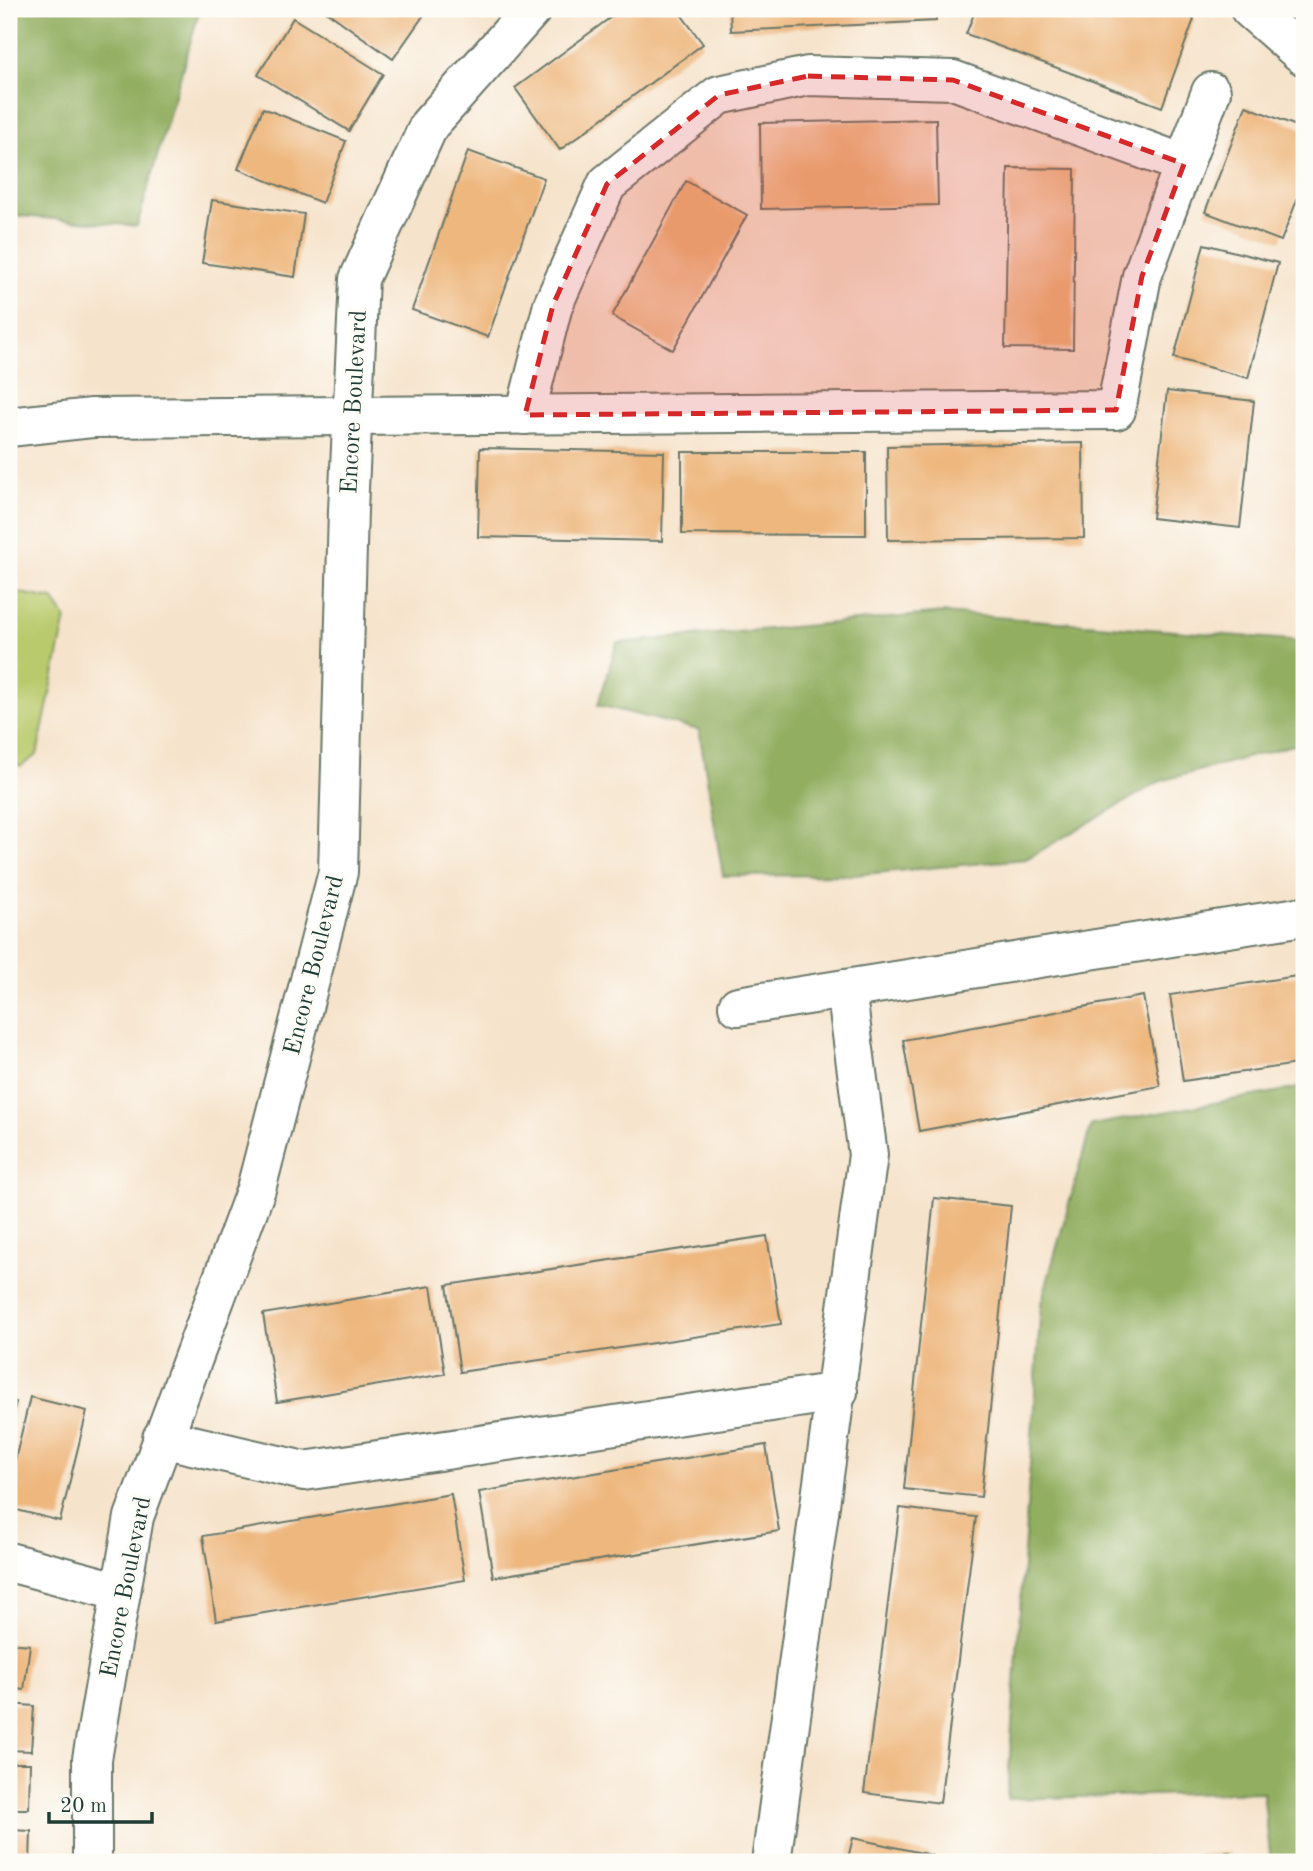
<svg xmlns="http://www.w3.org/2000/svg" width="1313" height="1871" font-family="'Old Standard TT',serif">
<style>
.green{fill:#b9ca6d;stroke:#6c8450;stroke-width:2}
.forest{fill:#92ae60;stroke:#58764a;stroke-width:2}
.building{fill:#eeb77e}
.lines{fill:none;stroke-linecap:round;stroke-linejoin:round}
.minor-casing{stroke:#6a7769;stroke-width:42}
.minor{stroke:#fff;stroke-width:38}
.marked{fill:#d62828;fill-opacity:0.2;stroke:#d62828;stroke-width:5;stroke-dasharray:14 9;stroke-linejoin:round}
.labels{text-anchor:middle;stroke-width:7;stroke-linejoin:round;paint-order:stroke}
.street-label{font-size:24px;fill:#1f3d34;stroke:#fdfcf7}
</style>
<rect width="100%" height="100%" fill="#fdfcf7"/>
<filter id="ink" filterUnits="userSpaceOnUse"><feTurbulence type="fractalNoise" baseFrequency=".0143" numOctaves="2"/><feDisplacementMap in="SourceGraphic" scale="14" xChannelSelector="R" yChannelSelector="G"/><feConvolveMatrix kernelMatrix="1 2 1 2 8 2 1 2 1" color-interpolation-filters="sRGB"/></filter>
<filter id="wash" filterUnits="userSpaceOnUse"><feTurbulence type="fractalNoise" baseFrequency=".00686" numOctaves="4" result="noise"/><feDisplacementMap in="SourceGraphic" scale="28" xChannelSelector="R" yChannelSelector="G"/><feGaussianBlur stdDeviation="1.57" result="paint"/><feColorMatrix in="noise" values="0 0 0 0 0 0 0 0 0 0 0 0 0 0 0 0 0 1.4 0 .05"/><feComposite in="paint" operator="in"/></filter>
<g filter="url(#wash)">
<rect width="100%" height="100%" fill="#f6e3cb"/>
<polygon class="green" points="9,591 53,599 66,618 37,755 21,766 9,763"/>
<g class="forest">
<polygon points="9,9 200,9 137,226 9,215"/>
<polygon points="943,613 1304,641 1304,742 1161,781 1026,859 853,875 723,876 699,730 598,705 617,643"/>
<polygon points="1304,1087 1304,1862 1271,1862 1263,1792 1007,1799 1041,1304 1091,1125"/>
</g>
<g id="blocks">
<g class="building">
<polygon points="323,9 428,9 393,59"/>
<polygon points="622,9 677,9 703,44 560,150 515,88"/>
<polygon points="730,9 935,9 936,21 731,31"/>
<polygon points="976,9 1165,9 1194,19 1162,107 966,34"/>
<polygon points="293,18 383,74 349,131 258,75"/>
<polygon points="1246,106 1304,129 1304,182 1281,241 1205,212"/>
<polygon points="263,108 346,141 322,203 238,169"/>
<polygon points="936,119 938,205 761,209 760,123"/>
<polygon points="468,151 544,178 488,337 412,310"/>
<polygon points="1008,168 1075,169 1073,349 1005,348"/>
<polygon points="686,181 747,215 673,350 612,316"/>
<polygon points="212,200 304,214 295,277 202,263"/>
<polygon points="1204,244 1278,263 1248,378 1174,358"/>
<polygon points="1167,391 1254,401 1240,528 1152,518"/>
<polygon points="1083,443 1084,538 888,540 887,446"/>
<polygon points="480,448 664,452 662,541 478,537"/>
<polygon points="682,452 866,452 866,535 682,534"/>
<polygon points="1304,975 1304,1063 1183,1081 1170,995"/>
<polygon points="1143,996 1160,1086 919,1131 903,1040"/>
<polygon points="934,1198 1011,1206 981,1497 904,1489"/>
<polygon points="767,1236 781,1324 460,1372 447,1285"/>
<polygon points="431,1286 445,1374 277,1402 263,1314"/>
<polygon points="30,1397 87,1411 60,1521 9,1508 9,1485"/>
<polygon points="9,1400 16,1402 10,1424 9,1424"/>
<polygon points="766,1445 779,1531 493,1577 479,1492"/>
<polygon points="451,1494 465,1580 216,1621 203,1536"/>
<polygon points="900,1508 976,1517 940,1803 864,1793"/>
<polygon points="9,1643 30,1645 24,1690 9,1688"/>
<polygon points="9,1704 34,1706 31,1751 9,1750"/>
<polygon points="9,1763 30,1763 29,1809 9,1809"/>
<polygon points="9,1830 31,1831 30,1862 9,1862"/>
<polygon points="853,1838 931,1855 929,1862 847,1862"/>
<polygon points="1230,1852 1230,1862 1199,1862 1199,1854"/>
<polygon points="1188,1855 1188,1862 1157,1862 1157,1857"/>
</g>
</g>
</g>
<g filter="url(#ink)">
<use href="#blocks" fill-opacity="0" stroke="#6a7769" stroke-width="2"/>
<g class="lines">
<defs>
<g id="minor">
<polyline points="1250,9 1304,56"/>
<polyline points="525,415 553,305 607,184 719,95 808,76 953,80 1184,164"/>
<polyline points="9,427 92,418 1116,410 1142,276 1211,92"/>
<polyline points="738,1006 1304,916"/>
<polyline points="162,1438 304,1471 838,1392"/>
<polyline points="9,1562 121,1592"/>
<polyline points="92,1862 92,1759 134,1517 256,1189 338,872 348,510 359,279 429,125 532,9"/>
<polyline points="771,1862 868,1155 846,989"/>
</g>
</defs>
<use href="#minor" class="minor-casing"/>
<use href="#minor" class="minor"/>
</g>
</g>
<path class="marked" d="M808,76L953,80L1184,164L1142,276L1116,410L525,415L553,305L607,184L719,95Z"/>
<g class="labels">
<g class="street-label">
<text transform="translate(353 402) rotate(-87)" y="8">Encore Boulevard</text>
<text transform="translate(313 965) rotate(-76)" y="8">Encore Boulevard</text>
<text transform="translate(125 1587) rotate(-79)" y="8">Encore Boulevard</text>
</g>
</g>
<rect width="1313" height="1871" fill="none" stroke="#fdfcf7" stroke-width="35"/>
<path d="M49 1812v10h103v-10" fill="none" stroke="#1f3d34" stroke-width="3.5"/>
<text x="60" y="1812" font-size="21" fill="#1f3d34" stroke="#fdfcf7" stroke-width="5" paint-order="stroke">20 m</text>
</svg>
